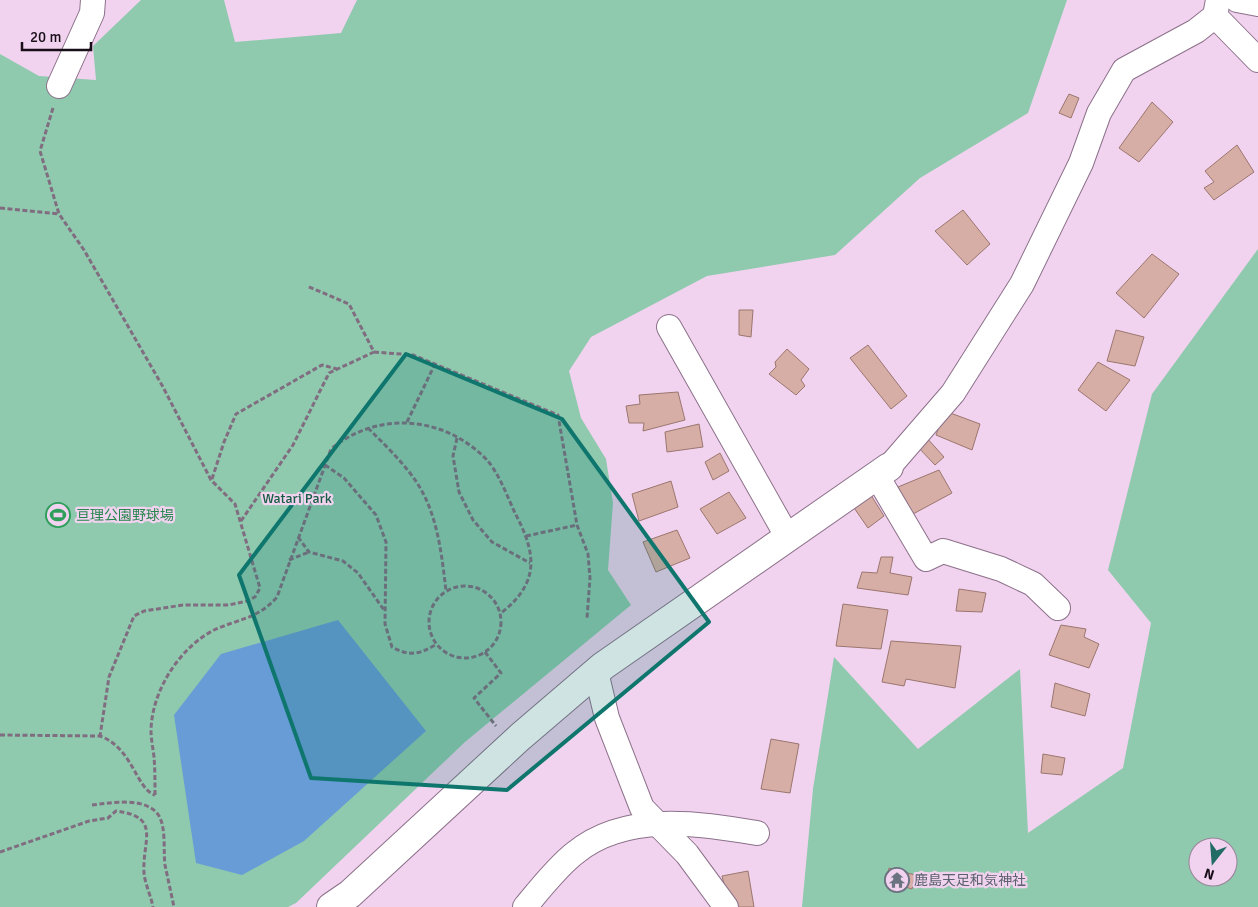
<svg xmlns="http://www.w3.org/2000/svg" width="1258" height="907" font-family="Signika,'Noto Sans JP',sans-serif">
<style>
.green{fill:#8fc9ae;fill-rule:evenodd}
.water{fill:#679cd6}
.building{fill:#d7aea6;stroke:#9b766f}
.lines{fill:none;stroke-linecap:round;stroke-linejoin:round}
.minor-casing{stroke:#8c718a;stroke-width:26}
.tertiary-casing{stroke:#8c718a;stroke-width:30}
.path{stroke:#816d80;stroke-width:3;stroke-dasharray:5 2.5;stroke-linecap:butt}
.minor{stroke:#fff;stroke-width:24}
.tertiary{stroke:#fff;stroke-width:28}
.marked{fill:#0f766e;fill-opacity:0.2;stroke:#0f766e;stroke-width:4;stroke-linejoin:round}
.labels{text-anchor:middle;stroke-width:4.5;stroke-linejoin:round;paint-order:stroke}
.park-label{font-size:14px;fill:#165c43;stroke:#f1d3ef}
.leisure-label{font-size:14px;fill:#27864d;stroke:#f1d3ef;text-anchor:start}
.worship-label{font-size:14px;fill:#5b616d;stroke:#f1d3ef;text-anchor:start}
</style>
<rect width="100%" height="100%" fill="#f1d3ef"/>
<g class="green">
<polygon points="141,0 224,0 235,42 341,33 357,0 1067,0 1028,113 920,178 835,255 707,276 591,337 569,371 581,418 606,459 613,503 608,570 631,605 465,742 296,903 288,907 0,907 0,54 39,76 96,80 93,46"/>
<path d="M1258,249V907H802L813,789L834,657L918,749L1020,669L1028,833L1123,768L1151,623L1108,570L1152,394ZM1198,847H1228V877H1198Z"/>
</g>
<polygon class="water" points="338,620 426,731 304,841 242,875 196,863 174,715 221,654"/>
<g class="building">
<polygon points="1069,94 1079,98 1071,118 1059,113"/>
<polygon points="1152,102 1173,122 1139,162 1119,148"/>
<polygon points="1237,145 1254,172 1214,200 1204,188 1214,182 1205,171"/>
<polygon points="963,210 990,244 967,265 935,231"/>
<polygon points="1152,254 1179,274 1144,318 1116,293"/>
<polygon points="739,310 753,310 751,337 739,335"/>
<polygon points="1116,330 1144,337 1135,366 1107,361"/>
<polygon points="868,345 907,396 891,409 850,358"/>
<polygon points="787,349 809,369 801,380 805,386 796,395 769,374 776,367 775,362"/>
<polygon points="1098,362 1130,380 1106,411 1078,390"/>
<polygon points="678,392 685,420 643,431 644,423 629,423 626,406 640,404 639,395"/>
<polygon points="945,411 980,424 972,450 936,435"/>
<polygon points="699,424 703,447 667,452 665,432"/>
<polygon points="926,437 944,457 935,465 916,445"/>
<polygon points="720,453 729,471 713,480 705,462"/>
<polygon points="939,470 952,493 913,514 898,487"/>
<polygon points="671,481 678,507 639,521 632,494"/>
<polygon points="729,492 746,518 717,534 700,509"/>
<polygon points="869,492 884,516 868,528 852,505"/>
<polygon points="677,530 690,558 656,572 643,542"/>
<polygon points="881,557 893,557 890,573 912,577 908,595 857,588 862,572 877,573"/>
<polygon points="959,589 986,593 982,612 956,611"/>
<polygon points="843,604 888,610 881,649 836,646"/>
<polygon points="1061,625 1086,629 1084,637 1099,644 1089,668 1049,655"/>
<polygon points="891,641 961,646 955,688 906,679 904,686 882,682"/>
<polygon points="1055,683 1090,694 1085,716 1051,707"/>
<polygon points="771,739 799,744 790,793 761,789"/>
<polygon points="1043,754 1065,758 1062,775 1041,773"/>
<polygon points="889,868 915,875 912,889 886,881"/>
<polygon points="748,871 754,907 730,907 722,876"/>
</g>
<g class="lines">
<defs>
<g id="minor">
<polyline points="1237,0 1258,4"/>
<polyline points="1215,16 1258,60"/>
<polyline points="59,86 92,13 93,0"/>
<polyline points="669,327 787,536"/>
<polyline points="889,467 953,393 1022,284 1081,163 1099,113 1124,70 1196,31 1215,16 1218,0"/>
<polyline points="877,476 926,559 943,551 1001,569 1033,584 1058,608"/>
<polyline points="596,672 607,718 642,808 687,854 726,907"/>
<path d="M525,907C539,890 558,866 575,853C625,812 697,823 757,833"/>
</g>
<polyline id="tertiary" points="331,907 350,894 520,737 603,666 889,467"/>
</defs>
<use href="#minor" class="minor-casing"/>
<use href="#tertiary" class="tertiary-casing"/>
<g class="path">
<polyline points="53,108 40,151 59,214 84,250 163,387 211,480 235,504 260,588 255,597 247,601 229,605 183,605 144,611 134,616 109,677 100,736"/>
<polyline points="0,208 59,214"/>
<polyline points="374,352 413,355 558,415 577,525 588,554 590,578 587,618"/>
<polyline points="407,422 435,364"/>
<path d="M368,428C386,446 406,465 419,486C438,517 442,557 446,591"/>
<polyline points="457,438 453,456 459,492 473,520 492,542 530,563"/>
<path d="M325,465L344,478L376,515L386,542L385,624L392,647C410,657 420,654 437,644"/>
<polyline points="212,479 224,442 236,414 322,365 337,369"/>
<polyline points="241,521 293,445 329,373 374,352 349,304 307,286"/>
<polyline points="526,536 577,525"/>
<polyline points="298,537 309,552 343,561 358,573 384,610"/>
<polyline points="289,560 309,552"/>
<circle cx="465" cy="622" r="36"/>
<polyline points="485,652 501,673 474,698 496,726"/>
<path d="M0,735L100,736C133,748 136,789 155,795"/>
<path d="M155,795C155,782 155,769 154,757C153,748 151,739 151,730C152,691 179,648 214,630C238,619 258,619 277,597L331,449C377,411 443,415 486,459C499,473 507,496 515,513C526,534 537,559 527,582C521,596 511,605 500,614"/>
<path d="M92,805C110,803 141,797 156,812C167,823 163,850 165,865C168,879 171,893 174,907"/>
<path d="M0,852L89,821L108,818L116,811C162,817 142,840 144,873C145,884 151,896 153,907"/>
</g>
<use href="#minor" class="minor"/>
<use href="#tertiary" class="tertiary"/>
</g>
<path class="marked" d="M406,354L562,419L709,622L507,790L311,778L239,575Z"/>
<defs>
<symbol id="stadium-ring" viewBox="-11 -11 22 22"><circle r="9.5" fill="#f1d3ef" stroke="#2e9e5b" stroke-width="1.5"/><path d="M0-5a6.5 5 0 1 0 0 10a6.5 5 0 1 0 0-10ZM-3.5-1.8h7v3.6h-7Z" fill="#2e9e5b"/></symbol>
<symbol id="temple-ring" viewBox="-11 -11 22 22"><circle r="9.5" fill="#f1d3ef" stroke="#6b7280" stroke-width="1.5"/><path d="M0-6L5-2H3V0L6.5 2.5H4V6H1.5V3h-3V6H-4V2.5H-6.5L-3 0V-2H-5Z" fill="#6b7280"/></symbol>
</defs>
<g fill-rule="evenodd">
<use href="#stadium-ring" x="44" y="501" width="28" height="28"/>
<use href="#temple-ring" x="883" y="866" width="28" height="28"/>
</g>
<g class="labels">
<g class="park-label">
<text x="297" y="503">Watari Park</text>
</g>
<g class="leisure-label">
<text x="76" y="520">亘理公園野球場</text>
</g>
<g class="worship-label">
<text x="914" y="885">鹿島天足和気神社</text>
</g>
</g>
<g transform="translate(1213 862) rotate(197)"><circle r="24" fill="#f1d3ef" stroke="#9a8499"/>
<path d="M0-4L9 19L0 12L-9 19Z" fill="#226c66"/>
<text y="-8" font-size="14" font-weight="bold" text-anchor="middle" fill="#180e18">N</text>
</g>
<path d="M22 42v8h69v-8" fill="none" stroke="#180e18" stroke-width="2.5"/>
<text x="30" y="42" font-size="15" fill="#180e18" stroke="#f1d3ef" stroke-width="4" paint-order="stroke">20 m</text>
</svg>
